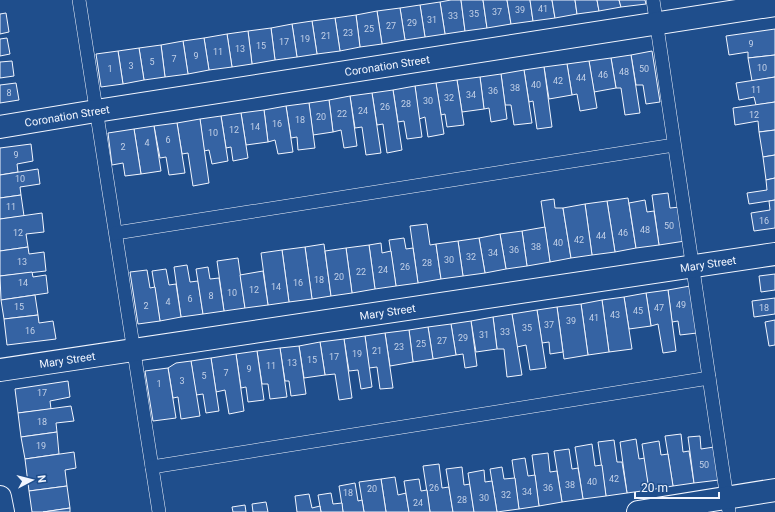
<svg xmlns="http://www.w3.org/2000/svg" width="775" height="512" font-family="Roboto,sans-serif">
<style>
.building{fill:#3563a3;stroke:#f2f6ff}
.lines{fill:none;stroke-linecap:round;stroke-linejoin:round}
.service-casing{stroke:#f2f6ff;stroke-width:14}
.minor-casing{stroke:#f2f6ff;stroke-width:24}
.primary-casing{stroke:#f2f6ff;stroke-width:24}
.service{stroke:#1f4e8c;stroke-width:13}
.minor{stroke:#1f4e8c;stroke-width:22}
.primary{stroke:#1f4e8c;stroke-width:22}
.labels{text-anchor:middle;stroke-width:3;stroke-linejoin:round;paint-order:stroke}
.number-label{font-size:9px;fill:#c3d1e8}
.street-label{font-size:11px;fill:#f2f6ff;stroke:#1f4e8c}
</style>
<rect width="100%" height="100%" fill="#1f4e8c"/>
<g class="building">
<polygon points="451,0 461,0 465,31 445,34 440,2"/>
<polygon points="461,0 483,0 487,28 465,31"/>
<polygon points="483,0 507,0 511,24 487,28"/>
<polygon points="507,0 530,0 533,21 511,24"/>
<polygon points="530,0 552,0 555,18 533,21"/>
<polygon points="552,0 575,0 577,14 555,18"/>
<polygon points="575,0 597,0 599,11 577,14"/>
<polygon points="597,0 619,0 621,7 599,11"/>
<polygon points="619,0 645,0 646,4 621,7"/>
<polygon points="440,2 445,34 425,37 420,5"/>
<polygon points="420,5 425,37 405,40 400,8"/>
<polygon points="400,8 405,40 382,44 377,11"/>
<polygon points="377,11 382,44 360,47 356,15"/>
<polygon points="6,13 9,32 0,34 0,14"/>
<polygon points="356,15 360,47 340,51 335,18"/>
<polygon points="335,18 340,51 317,54 312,21"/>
<polygon points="312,21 317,54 297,57 292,24"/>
<polygon points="292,24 297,57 275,60 271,28"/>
<polygon points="271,28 275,60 252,64 248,31"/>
<polygon points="775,29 775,55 748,58 748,52 729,55 726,36"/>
<polygon points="248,31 252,64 232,67 227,34"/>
<polygon points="227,34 232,67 209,70 204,38"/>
<polygon points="7,38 10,54 0,56 0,39"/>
<polygon points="204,38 209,70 188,74 183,41"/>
<polygon points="183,41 188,74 165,77 161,45"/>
<polygon points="161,45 165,77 144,80 139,48"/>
<polygon points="139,48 144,80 123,84 118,51"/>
<polygon points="118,51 123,84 101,87 96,54"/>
<polygon points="652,51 660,102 646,104 643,85 636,85 631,55"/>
<polygon points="631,55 640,113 625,115 621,88 616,88 611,58"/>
<polygon points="775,55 775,77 752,81 748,58"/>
<polygon points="611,58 616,88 594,92 589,61"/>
<polygon points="12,61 14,76 0,78 0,62"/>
<polygon points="589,61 597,108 580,111 577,94 572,95 567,64"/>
<polygon points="567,64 572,95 549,99 544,67"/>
<polygon points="544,67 552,127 537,129 533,101 529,102 524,70"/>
<polygon points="524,70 532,123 514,125 511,105 505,105 501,74"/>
<polygon points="501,74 507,119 491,122 489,108 484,109 480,77"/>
<polygon points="480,77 484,109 462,112 457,80"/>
<polygon points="775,77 775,102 756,105 754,97 739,100 736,83"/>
<polygon points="457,80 464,125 447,127 445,114 441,115 436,83"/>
<polygon points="16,83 19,100 0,103 0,85"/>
<polygon points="436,83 444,134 428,137 425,117 419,119 415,86"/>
<polygon points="415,86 422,137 407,139 404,121 398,122 393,90"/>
<polygon points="393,90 402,150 387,153 383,124 377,125 372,93"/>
<polygon points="372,93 381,153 366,155 362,127 355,128 350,96"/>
<polygon points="350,96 357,146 344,148 341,130 333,132 329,100"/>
<polygon points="329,100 333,132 313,135 309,103"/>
<polygon points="775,102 775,130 759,132 758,121 735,125 733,108"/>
<polygon points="309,103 315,148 298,150 297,137 291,138 286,106"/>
<polygon points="286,106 293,152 278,154 275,140 268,142 264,110"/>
<polygon points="264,110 268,142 246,145 241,113"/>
<polygon points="241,113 248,158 233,161 231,147 226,148 221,116"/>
<polygon points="221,116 228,161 212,164 209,150 204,151 200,119"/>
<polygon points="200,119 209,183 193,186 188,153 182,154 177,123"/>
<polygon points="177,123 185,173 169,175 166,157 160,158 154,126"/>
<polygon points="154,126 161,171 141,174 134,129"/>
<polygon points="134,129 141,174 125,176 123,163 112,165 108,133"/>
<polygon points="775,130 775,155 763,157 759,132"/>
<polygon points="31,144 33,161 17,164 18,172 0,175 0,148"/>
<polygon points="775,155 775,178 766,180 763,157"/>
<polygon points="38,169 40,184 20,187 21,195 0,198 0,175"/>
<polygon points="775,178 775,200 749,204 747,193 767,190 766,180"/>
<polygon points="668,193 670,208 680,207 685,241 659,245 652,195"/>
<polygon points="21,195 24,216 0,219 0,198"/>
<polygon points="628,198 636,248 615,252 607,201"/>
<polygon points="554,199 555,208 563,208 571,258 550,262 541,201"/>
<polygon points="645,200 647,212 654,211 659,245 636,248 629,203"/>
<polygon points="775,200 775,228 754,231 751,213 770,210 769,201"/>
<polygon points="607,201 615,252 592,255 585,204"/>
<polygon points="585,204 592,255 571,258 563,208"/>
<polygon points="42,213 44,232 26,234 28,247 0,251 0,219"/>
<polygon points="427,224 430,245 436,244 441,279 418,283 410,226"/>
<polygon points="545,227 550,262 527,266 522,231"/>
<polygon points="522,231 527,266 506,269 500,234"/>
<polygon points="500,234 506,269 485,273 479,238"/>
<polygon points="404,238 406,249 413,248 418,283 396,286 389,240"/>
<polygon points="479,238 485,273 463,276 458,241"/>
<polygon points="458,241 463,276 441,279 436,244"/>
<polygon points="381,243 382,253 391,251 396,286 375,289 369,245"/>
<polygon points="324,244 331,296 312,299 305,247"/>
<polygon points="369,245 375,289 352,293 346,248"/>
<polygon points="28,247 29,254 44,252 46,271 0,276 0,251"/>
<polygon points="305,247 312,299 289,302 282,250"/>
<polygon points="346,248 352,293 331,296 325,251"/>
<polygon points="282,250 289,302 268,305 261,253"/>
<polygon points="238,258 245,308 224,311 217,261"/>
<polygon points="187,265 190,282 198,281 203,314 181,317 174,267"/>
<polygon points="208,267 210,279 219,278 224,311 203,314 196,269"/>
<polygon points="166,269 169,285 176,284 181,317 160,321 152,271"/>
<polygon points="147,270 150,288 155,287 160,321 138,324 130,272"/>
<polygon points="263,271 268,305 245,308 240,275"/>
<polygon points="32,272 33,277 46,275 48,293 1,300 0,276"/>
<polygon points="775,274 775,290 761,292 759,276"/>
<polygon points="690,286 697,333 680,335 678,321 672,322 668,290"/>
<polygon points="668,290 676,351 663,353 658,324 651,326 646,293"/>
<polygon points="646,293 651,326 629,329 624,297"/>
<polygon points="35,295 38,315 4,319 1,300"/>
<polygon points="624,297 632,349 609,352 602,300"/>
<polygon points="775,298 775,314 754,317 752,301"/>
<polygon points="602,300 609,352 588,355 581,304"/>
<polygon points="581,304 588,355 564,359 557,307"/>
<polygon points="557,307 563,352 550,354 549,342 542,343 537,310"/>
<polygon points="537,310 546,368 530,370 526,345 517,347 512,314"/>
<polygon points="512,314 522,375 507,377 504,349 497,349 493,317"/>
<polygon points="38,315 39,323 53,321 56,339 7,345 4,319"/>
<polygon points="493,317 497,349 476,352 471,321"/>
<polygon points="775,320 775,345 769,346 765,322"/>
<polygon points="471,321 477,366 465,368 463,354 456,355 451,324"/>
<polygon points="451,324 456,355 433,359 428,327"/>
<polygon points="428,327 433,359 413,362 409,330"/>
<polygon points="409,330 413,362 390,366 385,333"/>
<polygon points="385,333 393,388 380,389 377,367 369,368 365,336"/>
<polygon points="365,336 372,387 361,389 358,370 349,371 344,339"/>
<polygon points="344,339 352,398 339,400 335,374 325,375 320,342"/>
<polygon points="320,342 325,375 304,378 299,346"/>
<polygon points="299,346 306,394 291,396 289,381 285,381 280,348"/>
<polygon points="280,348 287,397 270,399 268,384 262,384 257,351"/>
<polygon points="257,351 264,400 248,402 246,387 241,388 236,354"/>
<polygon points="236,354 244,411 229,414 225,390 216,392 211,358"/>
<polygon points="211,358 219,411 206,413 203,394 196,395 191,361"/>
<polygon points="191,361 200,416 181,419 178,397 173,398 168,368 176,363"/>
<polygon points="168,368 176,418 153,421 145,371"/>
<polygon points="68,381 70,397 50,401 51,409 18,413 15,389"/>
<polygon points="71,406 74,421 56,423 57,432 21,437 18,413"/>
<polygon points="57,432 59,454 25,459 21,437"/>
<polygon points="681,434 683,452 689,451 694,483 673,486 665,436"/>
<polygon points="700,436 701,449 714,447 719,480 694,483 688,437"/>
<polygon points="636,439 639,459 645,458 649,490 627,493 620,442"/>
<polygon points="614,440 617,462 622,462 627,493 606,496 598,442"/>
<polygon points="659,441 661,455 668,454 673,486 649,490 642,444"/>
<polygon points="592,444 595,466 602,465 606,496 583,499 575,447"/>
<polygon points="569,449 572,469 578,468 583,499 562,502 554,451"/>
<polygon points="74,452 76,468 65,470 67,486 29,491 25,459"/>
<polygon points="548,453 550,472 557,471 562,502 539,506 532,455"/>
<polygon points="525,458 528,476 535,475 539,506 519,509 512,460"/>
<polygon points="439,464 442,488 449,487 453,512 430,512 423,466"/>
<polygon points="462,467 464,485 470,484 474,512 453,512 446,469"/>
<polygon points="502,467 504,479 515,478 519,509 497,512 490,469"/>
<polygon points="484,470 485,482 492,481 497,512 474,512 468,473"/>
<polygon points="395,477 398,495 406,493 409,512 386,512 381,479"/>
<polygon points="381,479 386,512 364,512 359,482"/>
<polygon points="419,479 421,491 427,490 430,512 409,512 404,481"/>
<polygon points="355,483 358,501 362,500 364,512 343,512 339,486"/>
<polygon points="67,486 70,508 43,512 32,512 29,491"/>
<polygon points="331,493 333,504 342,503 343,512 321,512 318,495"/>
<polygon points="309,494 312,508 320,506 321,512 297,512 295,496"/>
<polygon points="266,502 268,512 253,512 252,504"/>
<polygon points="245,505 246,512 233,512 232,507"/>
<polygon points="70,508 70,512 43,512"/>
</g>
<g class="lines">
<defs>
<g id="service">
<polyline points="79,0 159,512"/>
<polyline points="653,0 729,512"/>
<polyline points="116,233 674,145"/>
<polyline points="152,467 709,378"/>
</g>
<g id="minor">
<path id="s1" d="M0,127L96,111L775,5"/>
<path id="s2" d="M0,370L775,254"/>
<polyline points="638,512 775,490"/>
</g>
<polyline id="primary" points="0,497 3,512"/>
</defs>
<use href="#service" class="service-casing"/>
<use href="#minor" class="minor-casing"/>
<use href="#primary" class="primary-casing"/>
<use href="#service" class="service"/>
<use href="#minor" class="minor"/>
<use href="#primary" class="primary"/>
</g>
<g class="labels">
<g class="number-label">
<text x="543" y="12">41</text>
<text x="520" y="13">39</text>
<text x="497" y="15">37</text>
<text x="474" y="17">35</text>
<text x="453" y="19">33</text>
<text x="432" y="23">31</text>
<text x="412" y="26">29</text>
<text x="391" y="29">27</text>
<text x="369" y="32">25</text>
<text x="348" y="36">23</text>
<text x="326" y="39">21</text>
<text x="305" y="42">19</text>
<text x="284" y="45">17</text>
<text x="751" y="47">9</text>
<text x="261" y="49">15</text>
<text x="240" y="52">13</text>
<text x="218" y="55">11</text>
<text x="196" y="59">9</text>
<text x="174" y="62">7</text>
<text x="152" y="65">5</text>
<text x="131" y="69">3</text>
<text x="762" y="71">10</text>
<text x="110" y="72">1</text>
<text x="644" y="72">50</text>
<text x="624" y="75">48</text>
<text x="603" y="78">46</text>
<text x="581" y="81">44</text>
<text x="558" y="84">42</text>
<text x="536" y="88">40</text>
<text x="515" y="91">38</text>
<text x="756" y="93">11</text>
<text x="493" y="94">36</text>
<text x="9" y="96">8</text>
<text x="471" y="98">34</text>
<text x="449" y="101">32</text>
<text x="428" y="104">30</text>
<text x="406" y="107">28</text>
<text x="385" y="110">26</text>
<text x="363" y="114">24</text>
<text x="342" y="117">22</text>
<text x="754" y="118">12</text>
<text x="321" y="120">20</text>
<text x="300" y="123">18</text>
<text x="277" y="127">16</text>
<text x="255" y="130">14</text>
<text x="234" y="133">12</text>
<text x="213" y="136">10</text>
<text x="168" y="143">6</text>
<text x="147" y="146">4</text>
<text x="123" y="150">2</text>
<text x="16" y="158">9</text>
<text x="20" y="182">10</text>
<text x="11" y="210">11</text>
<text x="764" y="224">16</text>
<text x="669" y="229">50</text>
<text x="645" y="233">48</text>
<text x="18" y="236">12</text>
<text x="623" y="236">46</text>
<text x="601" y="239">44</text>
<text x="579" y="243">42</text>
<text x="558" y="246">40</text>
<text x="536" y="250">38</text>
<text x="514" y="253">36</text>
<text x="493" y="256">34</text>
<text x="471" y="260">32</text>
<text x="449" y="263">30</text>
<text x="22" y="265">13</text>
<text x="427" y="266">28</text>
<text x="405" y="270">26</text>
<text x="383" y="273">24</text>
<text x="361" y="275">22</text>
<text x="339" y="280">20</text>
<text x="319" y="283">18</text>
<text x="23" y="286">14</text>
<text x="298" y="286">16</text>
<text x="276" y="290">14</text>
<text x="254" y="293">12</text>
<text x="232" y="296">10</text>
<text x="211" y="299">8</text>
<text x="190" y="302">6</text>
<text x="168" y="305">4</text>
<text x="681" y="308">49</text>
<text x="146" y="309">2</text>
<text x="19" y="310">15</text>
<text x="659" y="311">47</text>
<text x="764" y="311">18</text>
<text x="638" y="314">45</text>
<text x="615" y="318">43</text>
<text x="594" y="321">41</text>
<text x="571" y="324">39</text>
<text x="549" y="328">37</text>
<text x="527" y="331">35</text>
<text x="30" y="334">16</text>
<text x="505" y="335">33</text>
<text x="484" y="338">31</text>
<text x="463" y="341">29</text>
<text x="442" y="344">27</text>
<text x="421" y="347">25</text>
<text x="399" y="350">23</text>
<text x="377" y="354">21</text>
<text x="357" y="357">19</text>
<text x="334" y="360">17</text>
<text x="312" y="363">15</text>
<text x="292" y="366">13</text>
<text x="271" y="369">11</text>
<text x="249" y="372">9</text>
<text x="226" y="376">7</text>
<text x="204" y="379">5</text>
<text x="182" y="384">3</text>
<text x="159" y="387">1</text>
<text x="42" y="396">17</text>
<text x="42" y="425">18</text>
<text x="41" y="449">19</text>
<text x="704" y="468">50</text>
<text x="614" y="482">42</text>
<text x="592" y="485">40</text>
<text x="570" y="488">38</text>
<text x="434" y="491">26</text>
<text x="548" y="491">36</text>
<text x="372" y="492">20</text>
<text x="527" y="495">34</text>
<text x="348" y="496">18</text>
<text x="506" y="498">32</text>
<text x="484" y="501">30</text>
<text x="462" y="503">28</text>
<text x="418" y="506">24</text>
</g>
<g class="street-label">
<text dy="4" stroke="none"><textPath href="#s1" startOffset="392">Coronation Street</textPath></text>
<text dy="4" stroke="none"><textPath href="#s1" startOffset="68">Coronation Street</textPath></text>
<text dy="4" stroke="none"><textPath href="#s2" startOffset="716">Mary Street</textPath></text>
<text dy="4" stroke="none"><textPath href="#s2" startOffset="392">Mary Street</textPath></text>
<text dy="4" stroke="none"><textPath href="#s2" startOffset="68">Mary Street</textPath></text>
</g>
</g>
<g transform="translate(32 480) rotate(83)" stroke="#1f4e8c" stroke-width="3" paint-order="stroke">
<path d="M0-3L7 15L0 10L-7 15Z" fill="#f2f6ff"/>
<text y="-6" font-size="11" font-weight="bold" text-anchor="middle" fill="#f2f6ff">N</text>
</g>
<path d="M635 492v6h84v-6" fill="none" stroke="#f2f6ff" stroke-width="2"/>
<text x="641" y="492" font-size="12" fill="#f2f6ff" stroke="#1f4e8c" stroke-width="3" paint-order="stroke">20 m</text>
</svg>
